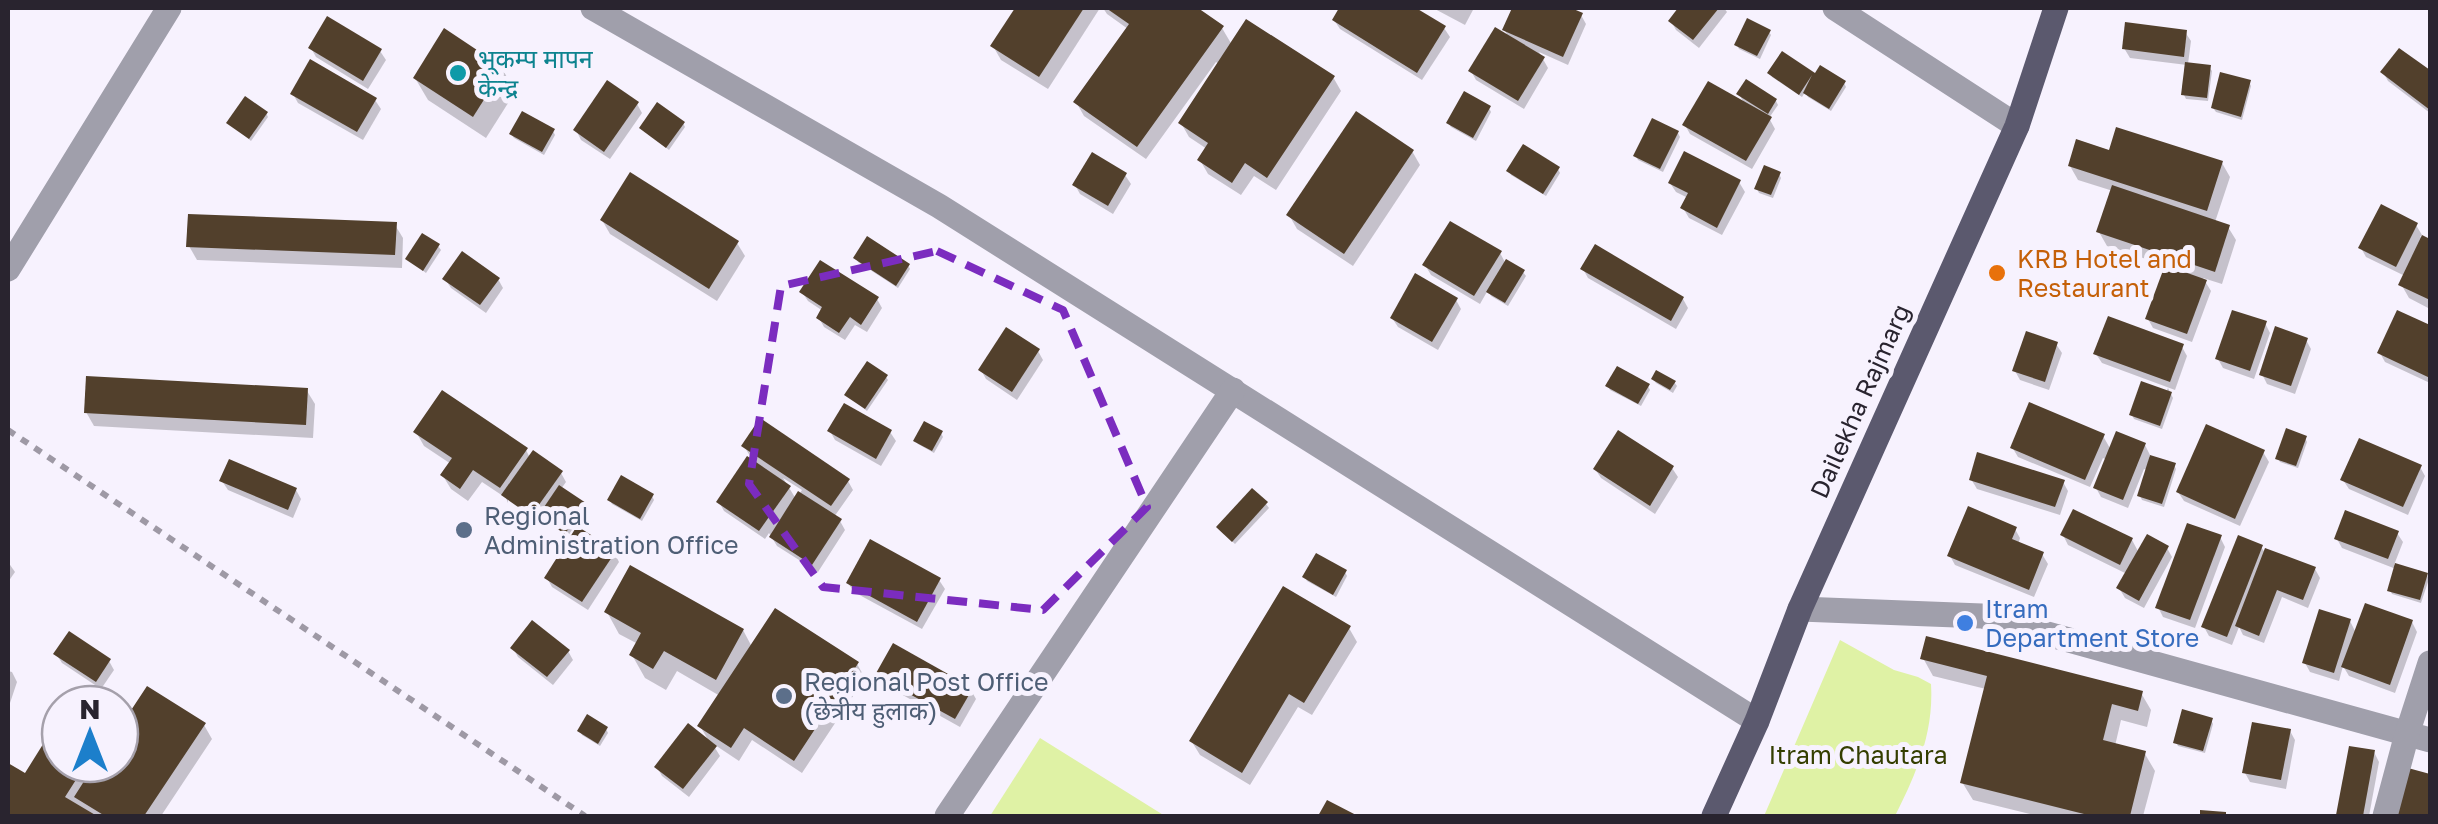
<svg xmlns="http://www.w3.org/2000/svg" width="2438" height="824" font-family="'Golos Text','Noto Sans Devanagari',sans-serif">
<style>
.green{fill:#dff2a5}
.shadow{fill:#0003;fill-rule:evenodd}
.building{fill:#52402c}
.lines{fill:none;stroke-linecap:round;stroke-linejoin:round}
.path{stroke:#9e99a5;stroke-width:6;stroke-dasharray:8 8;stroke-linecap:butt}
.minor{stroke:#a09fab;stroke-width:25}
.major{stroke:#5b596e;stroke-width:25}
.marked{fill:none;stroke:#7b2cbf;stroke-width:8;stroke-dasharray:20 12;stroke-linejoin:round}
.culture-dot{fill:#0f9aa8;stroke:#f7f2fe;stroke-width:4}
.food-dot{fill:#e8710a;stroke:#f7f2fe;stroke-width:4}
.service-dot{fill:#5c6f8a;stroke:#f7f2fe;stroke-width:4}
.shop-dot{fill:#3f7fe0;stroke:#f7f2fe;stroke-width:4}
.labels{text-anchor:middle;stroke-width:10;stroke-linejoin:round;paint-order:stroke}
.culture-label{font-size:25px;fill:#0d838f;stroke:#f7f2fe;text-anchor:start}
.food-label{font-size:25px;fill:#c56008;stroke:#f7f2fe;text-anchor:start}
.street-label{font-size:25px;fill:#29242f;stroke:#f7f2fe}
.service-label{font-size:25px;fill:#4e5e75;stroke:#f7f2fe;text-anchor:start}
.shop-label{font-size:25px;fill:#366cbe;stroke:#f7f2fe;text-anchor:start}
.park-label{font-size:25px;fill:#343e00;stroke:#f7f2fe}
</style>
<rect width="100%" height="100%" fill="#f7f2fe"/>
<g class="green">
<path d="M1840,640L1894,670L1918,677L1931,684C1934,733 1916,774 1895,816H1764Z"/>
<polygon points="1040,738 1165,816 990,816"/>
</g>
<g class="shadow">
<polygon points="1018,8 1100,8 1048,89 1001,60 993,46"/>
<polygon points="1103,8 1194,8 1222,28 1232,45 1333,77 1341,91 1276,190 1254,176 1241,195 1208,174 1200,160 1207,149 1189,137 1181,123 1219,64 1216,62 1146,159 1084,116 1076,102 1128,29 1107,14"/>
<polygon points="1342,8 1411,8 1444,28 1450,37 1422,80 1340,29 1334,20"/>
<polygon points="1433,8 1474,8 1465,25"/>
<polygon points="1514,8 1565,8 1581,15 1586,24 1568,65 1539,52 1548,68 1524,109 1476,80 1471,71 1509,38 1504,29"/>
<polygon points="1681,8 1724,8 1727,12 1699,48 1676,30 1671,21"/>
<polygon points="1769,32 1771,35 1760,59 1739,49 1737,45"/>
<polygon points="2185,32 2191,41 2188,64 2209,67 2212,71 2208,101 2186,99 2184,95 2187,65 2130,58 2124,48"/>
<polygon points="311,48 380,51 386,60 368,89 316,57"/>
<polygon points="2399,51 2430,73 2430,113 2388,81 2383,72"/>
<polygon points="1783,54 1816,76 1844,83 1846,87 1831,111 1808,97 1805,92 1802,97 1772,77 1770,73"/>
<polygon points="503,70 515,92 486,138 428,100 415,78"/>
<polygon points="2249,82 2251,86 2242,120 2216,112 2213,108"/>
<polygon points="293,94 375,100 381,109 363,140 298,103"/>
<polygon points="1739,94 1776,101 1778,105 1769,118 1775,129 1752,169 1690,134 1685,125 1745,105"/>
<polygon points="637,104 642,113 610,159 581,140 576,130"/>
<polygon points="1489,108 1491,112 1476,141 1451,127 1448,123"/>
<polygon points="266,113 268,117 251,141 229,123"/>
<polygon points="683,123 685,127 669,150 642,128"/>
<polygon points="553,131 555,135 544,155 514,138 511,134"/>
<polygon points="1678,133 1680,137 1663,172 1638,160 1636,156"/>
<polygon points="1412,151 1420,165 1353,266 1297,229 1289,215"/>
<polygon points="2111,153 2222,163 2230,177 2215,222 2228,227 2236,240 2222,284 2203,278 2211,291 2192,342 2153,328 2148,319 2167,266 2107,246 2099,232 2113,191 2078,180 2070,166"/>
<polygon points="1558,169 1560,173 1546,196 1511,175 1509,171"/>
<polygon points="1779,174 1781,178 1773,198 1759,193 1757,189"/>
<polygon points="1125,175 1131,184 1113,214 1080,194 1075,185"/>
<polygon points="1739,182 1745,192 1722,235 1689,218 1683,208 1688,198 1676,192 1670,183"/>
<polygon points="602,220 737,243 745,256 717,301 610,234"/>
<polygon points="395,225 403,238 402,268 197,260 189,246"/>
<polygon points="2416,225 2422,235 2420,237 2430,242 2430,309 2409,298 2401,284 2405,276 2366,257 2361,248"/>
<polygon points="438,246 441,250 426,273 408,259"/>
<polygon points="1500,253 1506,264 1523,272 1526,276 1508,306 1491,296 1488,290 1480,304 1431,275 1425,265"/>
<polygon points="856,258 908,265 910,269 898,288 858,262"/>
<polygon points="1583,269 1683,299 1688,308 1676,329 1588,278"/>
<polygon points="445,279 498,279 503,288 486,313 451,288"/>
<polygon points="802,292 877,299 882,308 867,332 855,325 845,340 824,327 819,318 823,311 808,301"/>
<polygon points="1456,300 1461,309 1438,350 1398,327 1392,318"/>
<polygon points="2399,313 2430,327 2430,383 2385,362 2380,353"/>
<polygon points="2265,323 2270,333 2254,379 2223,368 2218,359"/>
<polygon points="2306,340 2311,349 2295,394 2267,384 2262,374"/>
<polygon points="2056,344 2062,353 2049,390 2020,380 2015,371"/>
<polygon points="2182,347 2187,356 2175,390 2102,363 2096,354"/>
<polygon points="1038,351 1043,360 1017,400 986,379 981,370"/>
<polygon points="886,377 888,380 867,411 847,395"/>
<polygon points="1653,379 1674,382 1677,386 1673,393 1656,383"/>
<polygon points="1608,386 1648,386 1650,390 1641,406 1610,390"/>
<polygon points="2168,388 2173,398 2162,429 2134,419 2132,415 2166,392"/>
<polygon points="307,391 315,404 313,438 94,426 86,412"/>
<polygon points="830,431 890,432 896,441 881,466 835,440"/>
<polygon points="416,432 526,450 530,458 561,473 566,482 561,489 586,508 568,536 541,516 540,519 508,497 508,503 506,498 482,482 468,501 451,489 443,476 451,464 424,446"/>
<polygon points="941,433 943,437 934,453 918,444 916,441"/>
<polygon points="2103,436 2111,450 2145,445 2150,455 2149,457 2174,465 2176,469 2164,507 2142,500 2140,496 2148,470 2144,469 2128,508 2101,497 2096,488 2107,460 2103,458 2090,487 2018,457 2012,447"/>
<polygon points="2305,438 2307,442 2298,468 2280,462 2278,458"/>
<path d="M744,446L848,481L853,490L834,517L840,521L845,530L818,572L777,546L769,533L765,539L724,511L719,502L750,456ZM783,478L802,490L796,499Z"/>
<polygon points="2263,452 2269,462 2240,526 2184,501 2178,492"/>
<polygon points="2420,467 2425,476 2408,515 2349,489 2343,480"/>
<polygon points="1672,468 1678,477 1655,514 1601,478 1595,469"/>
<polygon points="1971,479 2063,482 2068,491 2060,515 1977,489"/>
<polygon points="222,481 296,490 301,499 293,518 228,490"/>
<polygon points="652,496 654,500 642,521 612,504 610,500"/>
<polygon points="1266,504 1269,508 1235,544 1221,531"/>
<polygon points="2015,529 2020,538 2018,545 2042,554 2048,564 2034,597 1955,565 1950,556"/>
<polygon points="2397,533 2403,542 2394,565 2427,575 2429,579 2421,603 2392,594 2390,590 2396,569 2342,548 2337,539"/>
<polygon points="2063,535 2132,540 2139,553 2167,548 2172,557 2144,608 2125,598 2119,588 2127,574 2068,545"/>
<polygon points="2220,537 2225,547 2195,628 2163,617 2158,607"/>
<polygon points="2261,547 2266,554 2315,569 2320,578 2308,608 2282,597 2264,643 2243,635 2239,627 2232,645 2209,636 2204,627"/>
<polygon points="614,552 619,562 588,610 552,587 547,578"/>
<polygon points="8,562 15,572 8,582"/>
<polygon points="1345,572 1347,576 1336,597 1307,581 1305,577"/>
<polygon points="939,580 945,589 922,629 854,592 848,583"/>
<polygon points="607,612 743,630 752,647 857,664 865,678 802,773 752,740 739,761 712,743 720,756 689,797 662,776 657,767 710,743 700,726 720,696 677,671 666,690 645,678 632,655 638,644 619,634"/>
<polygon points="2350,621 2356,633 2412,622 2417,632 2395,693 2349,676 2343,666 2339,681 2310,672 2305,663"/>
<polygon points="1349,628 1357,642 1312,715 1298,707 1250,785 1200,755 1192,742"/>
<polygon points="513,648 568,651 573,660 553,685 518,657"/>
<polygon points="56,654 109,661 114,670 101,689 62,663"/>
<polygon points="1923,658 2141,693 2151,710 2147,727 2121,720 2115,746 2145,754 2155,771 2143,816 2038,816 1973,800 1962,782 1986,689 1933,676"/>
<polygon points="8,671 12,672 17,682 9,706"/>
<polygon points="878,675 971,690 976,699 960,727 883,684"/>
<polygon points="2211,720 2213,724 2205,753 2178,746 2176,742"/>
<polygon points="204,725 212,739 161,816 8,816 8,766 26,777 60,753 60,764 79,764 83,767 90,777 99,764 120,764 120,731"/>
<polygon points="606,729 608,733 600,746 582,735 580,731"/>
<polygon points="2290,731 2295,740 2286,789 2250,782 2245,773"/>
<polygon points="2374,752 2379,762 2369,816 2340,816 2338,814"/>
</g>
<g class="building">
<polygon points="1015,8 1084,8 1039,77 990,46"/>
<polygon points="1106,8 1198,8 1224,26 1137,147 1073,102 1129,24"/>
<polygon points="1339,8 1416,8 1446,26 1417,73 1332,20"/>
<polygon points="1512,8 1571,8 1583,13 1563,57 1502,30"/>
<polygon points="1678,8 1719,8 1693,40 1668,21"/>
<polygon points="327,16 382,49 363,81 308,48"/>
<polygon points="1747,18 1771,30 1757,56 1734,45"/>
<polygon points="1246,19 1335,76 1267,178 1245,163 1232,183 1197,160 1208,143 1178,123"/>
<polygon points="2125,22 2187,30 2184,57 2122,49"/>
<polygon points="1495,27 1545,57 1518,101 1468,71"/>
<polygon points="444,28 504,68 473,117 413,78"/>
<polygon points="2399,48 2430,70 2430,110 2380,72"/>
<polygon points="1782,51 1815,73 1820,65 1846,81 1829,109 1803,93 1812,75 1799,95 1767,73"/>
<polygon points="310,59 377,98 357,132 290,94"/>
<polygon points="2185,62 2211,65 2207,98 2181,95"/>
<polygon points="2220,72 2251,80 2241,117 2211,108"/>
<polygon points="1746,79 1777,99 1768,114 1736,94"/>
<polygon points="607,80 639,102 604,152 573,130"/>
<polygon points="1708,81 1772,117 1746,161 1682,125"/>
<polygon points="1464,91 1491,106 1473,138 1446,123"/>
<polygon points="245,96 268,112 249,139 226,123"/>
<polygon points="657,102 685,122 666,148 639,128"/>
<polygon points="522,111 555,129 542,152 509,134"/>
<polygon points="1356,111 1414,150 1344,254 1286,215"/>
<polygon points="1652,118 1679,131 1660,169 1633,156"/>
<polygon points="2116,127 2223,161 2207,211 2068,166 2076,139 2109,150"/>
<polygon points="1523,144 1560,167 1543,194 1506,171"/>
<polygon points="1684,151 1741,180 1717,228 1680,208 1688,193 1668,183"/>
<polygon points="1092,152 1127,173 1108,206 1072,185"/>
<polygon points="1764,165 1781,172 1771,195 1754,189"/>
<polygon points="630,172 739,241 709,289 600,220"/>
<polygon points="2112,185 2230,225 2215,272 2096,232"/>
<polygon points="2381,204 2418,223 2396,267 2358,248"/>
<polygon points="188,214 397,222 395,255 186,247"/>
<polygon points="1450,221 1502,251 1474,296 1422,265"/>
<polygon points="422,233 440,244 423,271 405,259"/>
<polygon points="2422,235 2430,239 2430,300 2398,285"/>
<polygon points="867,236 910,264 896,286 853,258"/>
<polygon points="1595,244 1684,297 1671,321 1580,269"/>
<polygon points="462,251 500,278 480,305 442,279"/>
<polygon points="1506,259 1525,270 1505,303 1486,292"/>
<polygon points="820,260 879,297 861,325 850,317 839,333 816,318 822,307 799,292"/>
<polygon points="2165,265 2207,280 2187,334 2145,319"/>
<polygon points="1415,273 1458,298 1432,342 1390,318"/>
<polygon points="2232,310 2267,321 2250,371 2215,359"/>
<polygon points="2397,310 2430,325 2430,378 2377,353"/>
<polygon points="2108,316 2184,344 2170,382 2093,354"/>
<polygon points="2275,326 2308,338 2291,386 2259,375"/>
<polygon points="1006,327 1040,349 1012,392 978,370"/>
<polygon points="2026,331 2058,342 2045,382 2012,371"/>
<polygon points="867,361 888,375 865,409 844,395"/>
<polygon points="1617,366 1650,384 1638,404 1605,386"/>
<polygon points="1656,370 1676,381 1670,390 1651,379"/>
<polygon points="86,376 308,388 306,425 84,413"/>
<polygon points="2141,381 2172,392 2160,426 2129,415"/>
<polygon points="442,390 528,448 500,488 473,470 460,489 440,475 452,458 413,432"/>
<polygon points="2029,402 2105,434 2085,480 2010,448"/>
<polygon points="844,403 892,430 876,459 827,431"/>
<polygon points="760,418 850,479 831,506 741,446"/>
<polygon points="924,421 943,431 932,451 913,441"/>
<polygon points="2206,424 2265,450 2235,519 2176,492"/>
<polygon points="2286,428 2307,436 2296,466 2275,459"/>
<polygon points="1618,430 1674,466 1650,506 1593,469"/>
<polygon points="2116,431 2146,443 2123,500 2093,488"/>
<polygon points="2359,438 2422,465 2403,507 2340,480"/>
<polygon points="533,450 563,471 531,516 501,495"/>
<polygon points="1977,452 2065,480 2055,507 1969,480"/>
<polygon points="2150,455 2176,463 2162,504 2137,496"/>
<polygon points="747,456 791,486 759,531 716,502"/>
<polygon points="229,459 297,488 288,510 219,481"/>
<polygon points="621,475 654,494 640,519 607,500"/>
<polygon points="559,485 586,503 565,534 538,516"/>
<polygon points="1252,488 1268,502 1232,542 1216,527"/>
<polygon points="798,491 842,519 812,565 769,537"/>
<polygon points="1968,506 2017,527 2012,539 2044,552 2029,590 1947,556"/>
<polygon points="2073,509 2133,538 2120,565 2060,535"/>
<polygon points="2345,510 2399,531 2388,559 2334,539"/>
<polygon points="2187,523 2222,535 2190,620 2155,608"/>
<polygon points="577,526 616,551 582,602 544,578"/>
<polygon points="2147,534 2169,546 2139,601 2116,588"/>
<polygon points="2238,535 2263,545 2227,637 2201,627"/>
<polygon points="870,539 941,578 917,622 846,583"/>
<polygon points="2265,548 2316,567 2303,600 2277,590 2259,636 2235,626"/>
<polygon points="1316,553 1347,570 1333,595 1302,577"/>
<polygon points="2395,563 2428,573 2420,600 2387,591"/>
<polygon points="630,565 744,629 716,680 664,651 653,669 629,655 641,633 604,612"/>
<polygon points="1283,586 1351,626 1304,703 1289,694 1242,773 1189,741"/>
<polygon points="2365,603 2413,620 2390,685 2341,667"/>
<polygon points="775,608 859,662 794,761 744,728 731,748 697,726"/>
<polygon points="2319,609 2351,619 2334,673 2302,663"/>
<polygon points="532,620 570,650 547,677 510,648"/>
<polygon points="69,631 111,659 96,682 53,654"/>
<polygon points="1926,636 2143,691 2138,711 2112,704 2103,740 2146,751 2130,816 2092,816 1960,783 1987,676 1920,659"/>
<polygon points="893,643 973,688 955,719 875,675"/>
<polygon points="147,686 206,723 144,816 105,816 74,797 95,764 120,764 120,727"/>
<polygon points="2182,709 2213,718 2203,751 2173,743"/>
<polygon points="587,714 608,727 598,744 577,731"/>
<polygon points="2252,722 2291,729 2281,780 2242,773"/>
<polygon points="688,723 717,746 683,789 654,767"/>
<polygon points="45,741 60,750 60,764 86,764 65,797 97,816 8,816 8,763 25,773"/>
<polygon points="2349,746 2375,750 2363,816 2336,815"/>
<polygon points="2408,768 2430,774 2430,816 2395,816"/>
<polygon points="1327,800 1358,816 1318,816"/>
<polygon points="2200,810 2226,812 2226,816 2200,816"/>
</g>
<g class="lines">
<polyline class="path" points="8,430 585,816"/>
<g class="minor">
<polyline points="593,8 939,206 1757,721"/>
<polyline points="1835,8 2017,126"/>
<polyline points="8,269 169,8"/>
<polyline points="1800,609 1982,616 2430,740"/>
<polyline points="947,816 1233,390"/>
<polyline points="2385,816 2407,734 2430,663"/>
</g>
<polyline class="major" points="1714,816 1757,721 1800,609 2017,126 2056,8"/>
</g>
<path class="marked" d="M937,251L1063,310L1147,507L1043,610L823,587L749,484L781,286Z"/>
<circle class="culture-dot" cx="458" cy="73" r="10"/>
<circle class="food-dot" cx="1997" cy="273" r="10"/>
<g class="service-dot">
<circle cx="464" cy="530" r="10"/>
<circle cx="784" cy="696" r="10"/>
</g>
<circle class="shop-dot" cx="1965" cy="623" r="10"/>
<g class="labels">
<g class="culture-label">
<text x="478" y="68">भूकम्प मापन<tspan x="478" dy="29">केन्द्र</tspan></text>
</g>
<g class="food-label">
<text x="2017" y="268">KRB Hotel and<tspan x="2017" dy="29">Restaurant</tspan></text>
</g>
<g class="street-label">
<text transform="translate(1860 401) rotate(-66)" y="9">Dailekha Rajmarg</text>
</g>
<g class="service-label">
<text x="484" y="525">Regional<tspan x="484" dy="29">Administration Office</tspan></text>
<text x="804" y="691">Regional Post Office<tspan x="804" dy="29">(छेत्रीय हुलाक)</tspan></text>
</g>
<g class="shop-label">
<text x="1985" y="618">Itram<tspan x="1985" dy="29">Department Store</tspan></text>
</g>
<g class="park-label">
<text x="1858" y="764">Itram Chautara</text>
</g>
</g>
<rect width="2438" height="824" fill="none" stroke="#29242f" stroke-width="20"/>
<g transform="translate(90 734)"><circle r="48" fill="#f7f2fe" stroke="#a5a0ab" stroke-width="2.5"/>
<path d="M0-8L18 38L0 25L-18 38Z" fill="#1c7fcb"/>
<text y="-15" font-size="28" font-weight="bold" text-anchor="middle" fill="#29242f">N</text>
</g>
</svg>
